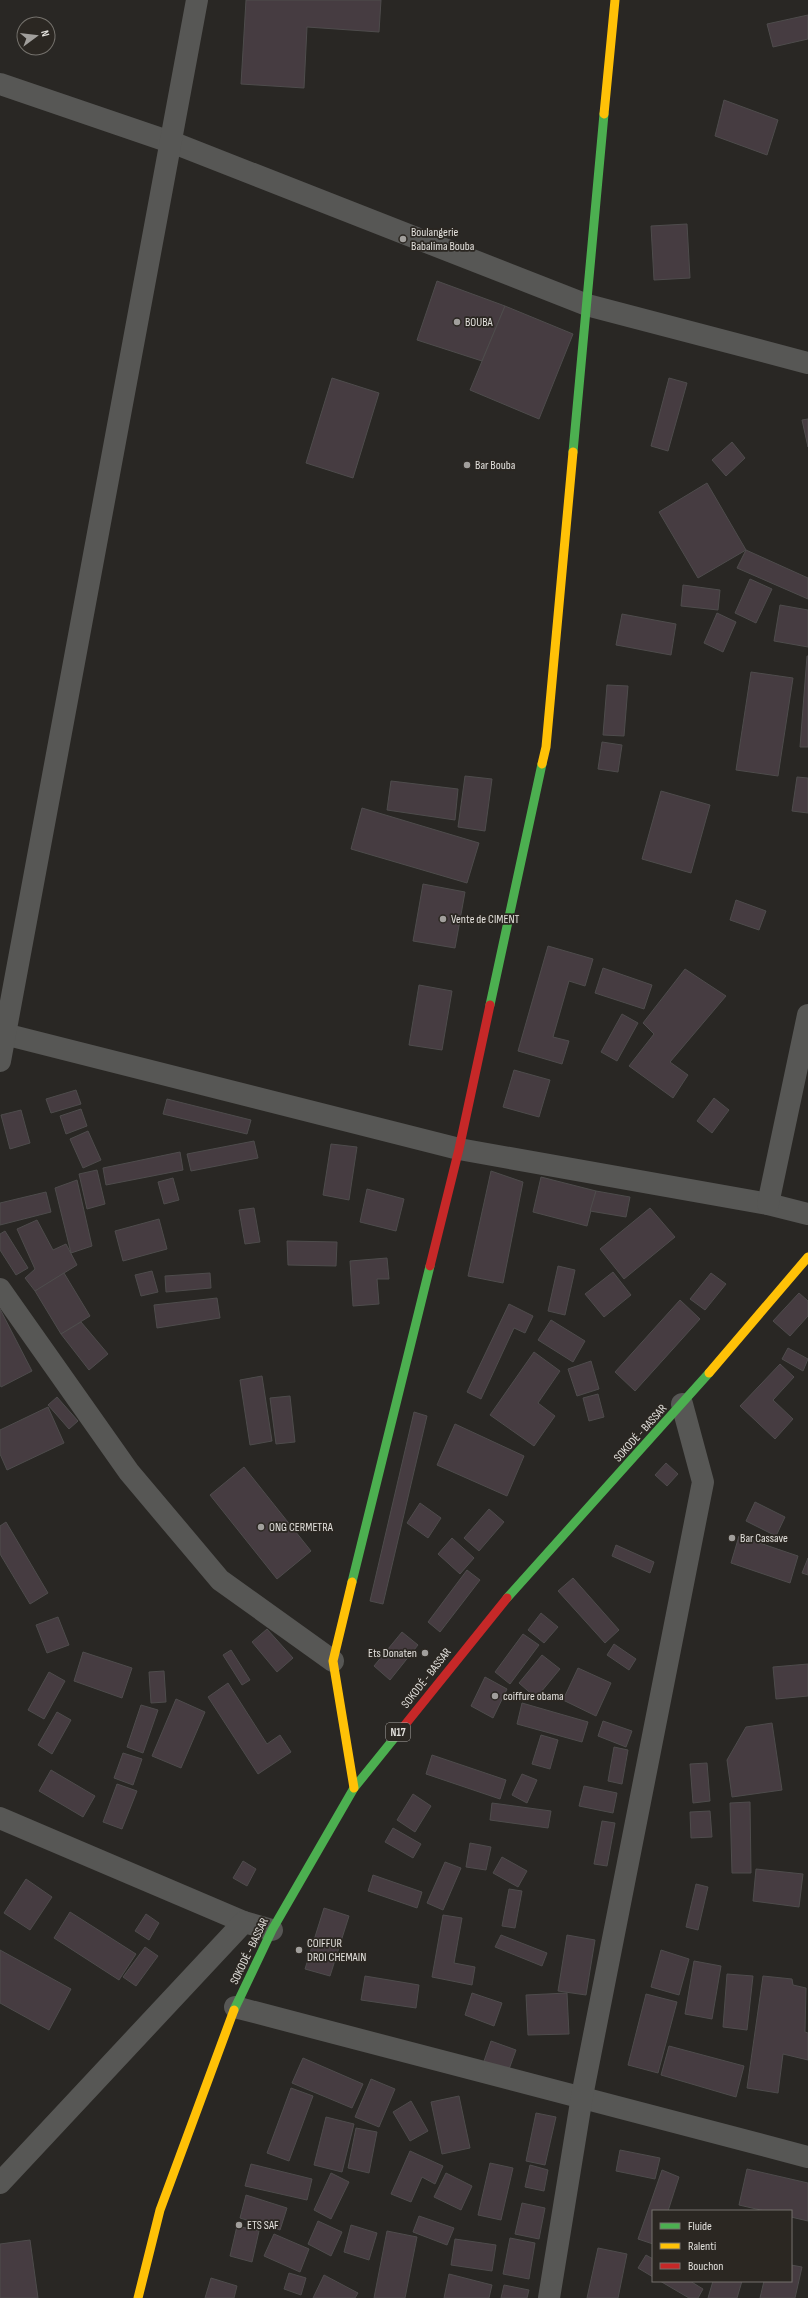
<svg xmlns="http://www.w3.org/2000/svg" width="808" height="2298" font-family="'Sofia Sans Condensed',sans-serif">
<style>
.building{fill:#463c41;stroke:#4e4c4c}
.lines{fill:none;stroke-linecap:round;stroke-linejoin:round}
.street{stroke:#575755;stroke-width:22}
.fast{stroke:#4caf50;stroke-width:9}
.slow{stroke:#ffc107;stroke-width:9}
.jam{stroke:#c62828;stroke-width:9}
.poi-dot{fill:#a19f9c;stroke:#2b2722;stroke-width:1.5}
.labels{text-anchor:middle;stroke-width:3.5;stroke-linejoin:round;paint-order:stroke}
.shield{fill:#2b2722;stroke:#aba8a4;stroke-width:1}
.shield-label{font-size:11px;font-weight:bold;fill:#e2e0dc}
.poi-label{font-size:12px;fill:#e2e0dc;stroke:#2b2722;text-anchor:start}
.street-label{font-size:12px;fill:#e2e0dc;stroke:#2b2722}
</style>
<rect width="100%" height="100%" fill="#292724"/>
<g class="building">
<polygon points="246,0 381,0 379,32 307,27 304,88 241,84"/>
<polygon points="808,15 808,39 773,47 767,24"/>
<polygon points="724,100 778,120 767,155 715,136"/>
<polygon points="687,224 690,278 654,280 651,226"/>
<polygon points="437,281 505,306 482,361 417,340"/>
<polygon points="505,306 573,334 539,419 470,390"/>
<polygon points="332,378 379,393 353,478 306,463"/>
<polygon points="669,378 687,383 668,451 651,446"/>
<polygon points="808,419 808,447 802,420"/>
<polygon points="732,442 745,458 726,476 712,460"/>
<polygon points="707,483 746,550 698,578 659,512"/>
<polygon points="746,550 808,578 808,599 737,568"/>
<polygon points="750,579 772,589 756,623 735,613"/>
<polygon points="683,585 720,590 718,610 681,606"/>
<polygon points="780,605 808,610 808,647 774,641"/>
<polygon points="717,613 736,622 723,652 704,643"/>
<polygon points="622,614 676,624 671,655 616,645"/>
<polygon points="807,656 808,656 808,747 800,747"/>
<polygon points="751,672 793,678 778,776 736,770"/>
<polygon points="607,685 628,686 624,736 603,735"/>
<polygon points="602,742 622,745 618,772 598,769"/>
<polygon points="465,776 492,779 485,831 458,827"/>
<polygon points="797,777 808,778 808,813 792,811"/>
<polygon points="391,781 458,789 455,820 387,810"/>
<polygon points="661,791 710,805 691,873 642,859"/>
<polygon points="362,808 479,843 467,883 351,849"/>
<polygon points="423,884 465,892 455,948 413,941"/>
<polygon points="736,900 766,911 759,930 730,920"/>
<polygon points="548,946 593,959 585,986 569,981 553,1037 569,1041 562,1064 518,1051"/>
<polygon points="603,968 652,985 644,1009 595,993"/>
<polygon points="685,969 726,996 670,1062 688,1075 673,1098 629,1066 654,1034 643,1023"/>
<polygon points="419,985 452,991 442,1050 409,1045"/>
<polygon points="622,1014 638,1023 617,1061 601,1052"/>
<polygon points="514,1070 550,1080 539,1117 503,1107"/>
<polygon points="76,1090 81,1104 51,1113 46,1099"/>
<polygon points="714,1098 729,1110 712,1133 697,1121"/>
<polygon points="167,1099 251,1120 247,1134 163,1114"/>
<polygon points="81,1109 87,1126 66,1134 60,1116"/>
<polygon points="21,1110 30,1143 10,1149 1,1115"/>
<polygon points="88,1131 101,1160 83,1168 70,1139"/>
<polygon points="254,1141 258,1158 191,1171 187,1154"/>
<polygon points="331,1144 357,1147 349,1200 323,1195"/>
<polygon points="180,1152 183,1170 106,1185 103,1168"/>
<polygon points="97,1170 105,1204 87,1209 79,1174"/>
<polygon points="491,1171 523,1182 503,1283 468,1276"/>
<polygon points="541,1177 596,1191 587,1226 533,1212"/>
<polygon points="173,1178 179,1200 164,1204 158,1182"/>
<polygon points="77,1180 92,1246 71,1253 55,1188"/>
<polygon points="367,1189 404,1199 396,1231 360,1222"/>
<polygon points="596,1191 630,1197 626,1217 590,1211"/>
<polygon points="46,1192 51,1212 0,1225 0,1203"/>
<polygon points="254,1208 260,1242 245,1244 239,1210"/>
<polygon points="650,1208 675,1237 624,1279 600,1249"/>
<polygon points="159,1219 167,1249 123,1261 115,1231"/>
<polygon points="37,1220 53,1250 66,1244 77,1265 35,1291 25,1278 35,1269 17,1229"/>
<polygon points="5,1231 28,1268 16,1275 0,1250 0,1234"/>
<polygon points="287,1241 337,1242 336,1266 288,1265"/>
<polygon points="387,1258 389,1279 377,1279 379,1304 353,1306 350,1261"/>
<polygon points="558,1266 575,1270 565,1315 548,1311"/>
<polygon points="152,1271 158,1292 141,1296 135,1275"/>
<polygon points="613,1272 631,1295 604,1317 585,1294"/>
<polygon points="64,1273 90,1316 61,1334 35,1291"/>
<polygon points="210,1273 211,1288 166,1292 165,1276"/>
<polygon points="711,1273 726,1284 705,1310 690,1299"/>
<polygon points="799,1293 808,1301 808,1316 790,1336 773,1321"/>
<polygon points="217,1298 220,1318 157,1328 154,1305"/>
<polygon points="680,1300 700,1319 635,1391 615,1372"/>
<polygon points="509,1304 533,1316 525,1333 514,1328 481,1399 467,1392"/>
<polygon points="0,1309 32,1371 1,1387 0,1385"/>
<polygon points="551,1320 585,1341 573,1362 538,1340"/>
<polygon points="81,1322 108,1354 89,1370 61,1334"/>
<polygon points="788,1348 808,1359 803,1371 782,1359"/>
<polygon points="534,1352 560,1371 538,1403 555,1416 534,1446 490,1415"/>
<polygon points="591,1361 599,1389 577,1396 568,1369"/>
<polygon points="780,1364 794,1377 773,1400 793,1419 775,1439 740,1406"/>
<polygon points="262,1376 272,1441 250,1445 240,1380"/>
<polygon points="598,1394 604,1417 589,1421 583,1398"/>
<polygon points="290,1396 295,1442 276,1444 270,1398"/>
<polygon points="57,1397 78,1421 69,1429 48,1405"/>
<polygon points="48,1407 64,1443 7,1470 0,1454 0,1430"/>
<polygon points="414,1412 427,1416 383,1604 370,1601"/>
<polygon points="455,1424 524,1456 507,1496 437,1465"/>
<polygon points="666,1463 678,1474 667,1486 655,1475"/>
<polygon points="244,1467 311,1551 277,1579 210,1495"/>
<polygon points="755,1502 785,1517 776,1536 746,1521"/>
<polygon points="420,1503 441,1518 428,1538 407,1523"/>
<polygon points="489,1509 504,1522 479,1551 464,1538"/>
<polygon points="6,1522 48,1593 30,1604 0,1554 0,1526"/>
<polygon points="739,1536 798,1556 790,1583 731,1563"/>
<polygon points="452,1538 474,1558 460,1574 438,1554"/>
<polygon points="616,1545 654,1562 650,1573 612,1556"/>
<polygon points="808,1558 808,1575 802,1573"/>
<polygon points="467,1570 480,1580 440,1632 428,1622"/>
<polygon points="573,1578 619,1630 605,1643 558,1591"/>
<polygon points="541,1613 558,1627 544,1643 528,1630"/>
<polygon points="58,1617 69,1645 47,1653 36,1625"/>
<polygon points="267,1629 293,1658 277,1672 252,1642"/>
<polygon points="402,1632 418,1645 390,1680 374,1666"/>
<polygon points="523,1634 539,1645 510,1684 495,1672"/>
<polygon points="614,1644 636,1659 629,1670 607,1655"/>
<polygon points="231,1650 250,1680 242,1685 223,1655"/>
<polygon points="83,1652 132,1668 122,1698 74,1681"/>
<polygon points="542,1655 560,1669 536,1698 519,1683"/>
<polygon points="808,1664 808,1696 776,1699 773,1667"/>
<polygon points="578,1668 611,1683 596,1716 563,1700"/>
<polygon points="164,1671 166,1702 151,1703 149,1672"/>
<polygon points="49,1672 65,1681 44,1719 28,1710"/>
<polygon points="485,1677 507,1689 493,1718 471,1706"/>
<polygon points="228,1683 267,1744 280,1735 291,1752 258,1774 208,1697"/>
<polygon points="176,1699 205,1712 181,1768 152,1756"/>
<polygon points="522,1703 588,1722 582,1742 517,1724"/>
<polygon points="141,1705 158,1710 143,1753 127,1747"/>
<polygon points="57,1712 71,1720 52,1754 38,1745"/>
<polygon points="603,1721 632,1731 626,1747 598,1736"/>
<polygon points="772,1723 782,1790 732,1797 727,1760 746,1727"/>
<polygon points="541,1735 558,1740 550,1769 532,1764"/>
<polygon points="614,1747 628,1750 622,1784 608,1781"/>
<polygon points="123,1753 142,1759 133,1785 114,1778"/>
<polygon points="432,1755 506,1780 500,1799 426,1774"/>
<polygon points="707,1763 710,1801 693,1803 690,1764"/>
<polygon points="51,1770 95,1796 83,1817 39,1791"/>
<polygon points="522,1774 537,1780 527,1803 512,1795"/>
<polygon points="117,1784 137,1791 122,1829 103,1822"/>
<polygon points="584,1786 617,1793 613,1813 579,1806"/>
<polygon points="413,1794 431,1806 415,1832 397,1820"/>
<polygon points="750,1802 751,1873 732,1873 730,1803"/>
<polygon points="492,1803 551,1811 548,1828 490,1820"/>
<polygon points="710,1811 712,1837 691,1838 690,1812"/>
<polygon points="602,1821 615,1823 607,1866 594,1864"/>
<polygon points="393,1828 421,1844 413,1858 385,1842"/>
<polygon points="470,1843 491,1847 486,1870 466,1867"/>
<polygon points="502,1857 527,1871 518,1887 493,1873"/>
<polygon points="243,1861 256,1869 247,1886 233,1878"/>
<polygon points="445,1862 461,1868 443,1910 427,1903"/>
<polygon points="756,1869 803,1874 799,1907 753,1901"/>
<polygon points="373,1875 422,1892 417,1908 368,1891"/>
<polygon points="26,1879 52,1897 30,1930 4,1913"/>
<polygon points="696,1884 708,1887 698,1930 686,1927"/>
<polygon points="509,1889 522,1891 515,1928 502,1926"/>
<polygon points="324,1908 349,1916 330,1976 305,1969"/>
<polygon points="70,1912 136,1954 119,1980 54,1938"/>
<polygon points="146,1914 159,1923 149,1940 135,1931"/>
<polygon points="443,1915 462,1918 454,1963 475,1967 472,1985 432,1977"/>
<polygon points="501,1935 547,1953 542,1966 495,1947"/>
<polygon points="567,1935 595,1940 586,1995 558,1991"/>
<polygon points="145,1947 158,1956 136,1986 123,1977"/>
<polygon points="0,1950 71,1989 49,2030 0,2003"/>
<polygon points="661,1950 689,1959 679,1995 651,1987"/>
<polygon points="694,1961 721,1966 712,2019 685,2014"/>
<polygon points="727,1974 753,1976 747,2030 723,2027"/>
<polygon points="365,1976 419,1985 416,2008 361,2000"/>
<polygon points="763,1976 792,1979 793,1985 806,1988 805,2032 808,2033 808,2060 783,2054 778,2093 747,2088"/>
<polygon points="472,1993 502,2003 494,2026 465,2015"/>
<polygon points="567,1993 569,2034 528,2035 526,1995"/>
<polygon points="646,1994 677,2002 658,2073 628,2065"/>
<polygon points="491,2041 516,2050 508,2072 483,2064"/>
<polygon points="669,2046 744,2066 736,2097 661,2075"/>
<polygon points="303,2058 363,2084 352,2108 292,2083"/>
<polygon points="371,2079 395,2089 379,2127 355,2117"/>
<polygon points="291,2088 313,2096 289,2161 267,2153"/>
<polygon points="459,2096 470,2148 442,2154 431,2102"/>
<polygon points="411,2101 428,2131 410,2141 393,2112"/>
<polygon points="536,2113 556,2117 545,2165 526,2161"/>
<polygon points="326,2117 354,2124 342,2172 314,2165"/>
<polygon points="356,2128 377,2132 369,2173 348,2168"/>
<polygon points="620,2150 660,2158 655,2179 616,2171"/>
<polygon points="410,2151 443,2166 435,2184 422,2177 411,2202 391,2194"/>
<polygon points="490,2163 513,2168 501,2220 478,2215"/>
<polygon points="251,2164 312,2179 307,2200 245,2186"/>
<polygon points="530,2165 548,2170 544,2191 525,2187"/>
<polygon points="747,2169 808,2183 808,2221 791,2217 791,2211 765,2211 739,2205"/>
<polygon points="662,2170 679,2177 668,2211 653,2211 653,2244 638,2239"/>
<polygon points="331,2173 349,2182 331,2219 314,2210"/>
<polygon points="446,2173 472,2186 461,2210 434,2197"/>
<polygon points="246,2195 287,2208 280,2230 240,2218"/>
<polygon points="522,2203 545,2208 539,2239 515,2234"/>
<polygon points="419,2216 454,2228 447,2245 413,2232"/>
<polygon points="318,2221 342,2232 331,2256 308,2244"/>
<polygon points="351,2225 377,2233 369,2260 344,2252"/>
<polygon points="237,2226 259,2231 252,2262 230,2256"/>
<polygon points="387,2231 417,2237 405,2298 374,2298"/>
<polygon points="274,2234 309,2249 300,2272 264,2256"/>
<polygon points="510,2238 535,2243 529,2279 503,2274"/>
<polygon points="455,2239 496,2245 492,2271 451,2265"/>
<polygon points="30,2240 38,2298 0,2298 0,2244"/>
<polygon points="598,2248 627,2254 618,2298 587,2298"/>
<polygon points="646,2255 653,2259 653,2277 638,2268"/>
<polygon points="791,2265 802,2267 795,2298 760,2298 764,2281 791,2281"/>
<polygon points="289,2273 306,2278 301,2295 284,2289"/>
<polygon points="449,2274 492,2285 489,2298 444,2298"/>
<polygon points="324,2275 358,2293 355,2298 313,2298"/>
<polygon points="211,2278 237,2286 234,2298 205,2298"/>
<polygon points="660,2281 690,2281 703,2289 698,2298 689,2298"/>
<polygon points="713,2281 742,2281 737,2298 708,2298"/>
<polygon points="504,2285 529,2290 527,2298 501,2298"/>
</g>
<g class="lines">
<g class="street">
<polyline points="0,84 179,145 587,305 808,363"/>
<polyline points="0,1033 459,1149 768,1204 808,1214"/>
<polyline points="0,1061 197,0"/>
<polyline points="768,1204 808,1015"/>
<polyline points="0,1289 129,1472 220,1580 333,1661"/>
<polyline points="0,1818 244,1922 272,1930"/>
<polyline points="235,2007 808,2157"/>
<polyline points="0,2183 244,1922"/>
<polyline points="549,2298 582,2096 703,1482 682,1404"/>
</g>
<g class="fast">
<polyline points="573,452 604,114"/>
<polyline points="490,1005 542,764"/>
<polyline points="352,1582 430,1266"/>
<polyline points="507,1598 709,1373"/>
<polyline points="234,2010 272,1930 354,1788 396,1736"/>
</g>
<g class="slow">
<polyline points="604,114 615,0"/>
<polyline points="542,764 546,747 573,452"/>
<polyline points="709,1373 808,1257"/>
<polyline points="352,1582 333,1661 354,1788"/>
<polyline points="138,2298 160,2210 234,2010"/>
</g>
<g class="jam">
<polyline points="430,1266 459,1149 490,1005"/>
<polyline points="396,1736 507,1598"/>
</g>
</g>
<g class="poi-dot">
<circle cx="403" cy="239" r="4"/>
<circle cx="457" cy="322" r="4"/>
<circle cx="467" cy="465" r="4"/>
<circle cx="443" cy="919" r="4"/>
<circle cx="261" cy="1527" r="4"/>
<circle cx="732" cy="1538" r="4"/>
<circle cx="425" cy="1653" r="4"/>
<circle cx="495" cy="1696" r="4"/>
<circle cx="299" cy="1950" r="4"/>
<circle cx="239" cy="2225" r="4"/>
</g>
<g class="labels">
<rect class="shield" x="386" y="1723" width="24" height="18" rx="3"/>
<g class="shield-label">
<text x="398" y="1736">N17</text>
</g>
<g class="poi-label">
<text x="411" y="236">Boulangerie<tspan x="411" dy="14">Babalima Bouba</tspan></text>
<text x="465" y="326">BOUBA</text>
<text x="475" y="469">Bar Bouba</text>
<text x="451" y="923">Vente de CIMENT</text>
<text x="269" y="1531">ONG CERMETRA</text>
<text x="740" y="1542">Bar Cassave</text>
<text x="417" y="1657" text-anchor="end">Ets Donaten</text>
<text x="503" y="1700">coiffure obama</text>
<text x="307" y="1947">COIFFUR<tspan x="307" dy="14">DROI CHEMAIN</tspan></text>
<text x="247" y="2229">ETS SAF</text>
</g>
<g class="street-label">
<text transform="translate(640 1433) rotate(-48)" y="4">SOKODÉ - BASSAR</text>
<text transform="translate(426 1678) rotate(-52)" y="4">SOKODÉ - BASSAR</text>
<text transform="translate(249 1951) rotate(-64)" y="4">SOKODÉ - BASSAR</text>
</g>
</g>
<rect x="652" y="2210" width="140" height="72" fill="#2b2722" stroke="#74716c"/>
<rect x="660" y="2223" width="20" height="6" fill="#4caf50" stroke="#74716c"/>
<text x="688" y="2230" font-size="12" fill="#e2e0dc">Fluide</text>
<rect x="660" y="2243" width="20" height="6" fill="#ffc107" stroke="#74716c"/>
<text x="688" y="2250" font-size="12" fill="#e2e0dc">Ralenti</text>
<rect x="660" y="2263" width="20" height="6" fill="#c62828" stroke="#74716c"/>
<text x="688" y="2270" font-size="12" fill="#e2e0dc">Bouchon</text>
<g transform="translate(36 36) rotate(75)"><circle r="19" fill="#2b2722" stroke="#74716c"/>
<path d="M0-3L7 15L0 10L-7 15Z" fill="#a19f9c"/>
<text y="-6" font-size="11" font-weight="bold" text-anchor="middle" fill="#e2e0dc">N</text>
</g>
</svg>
